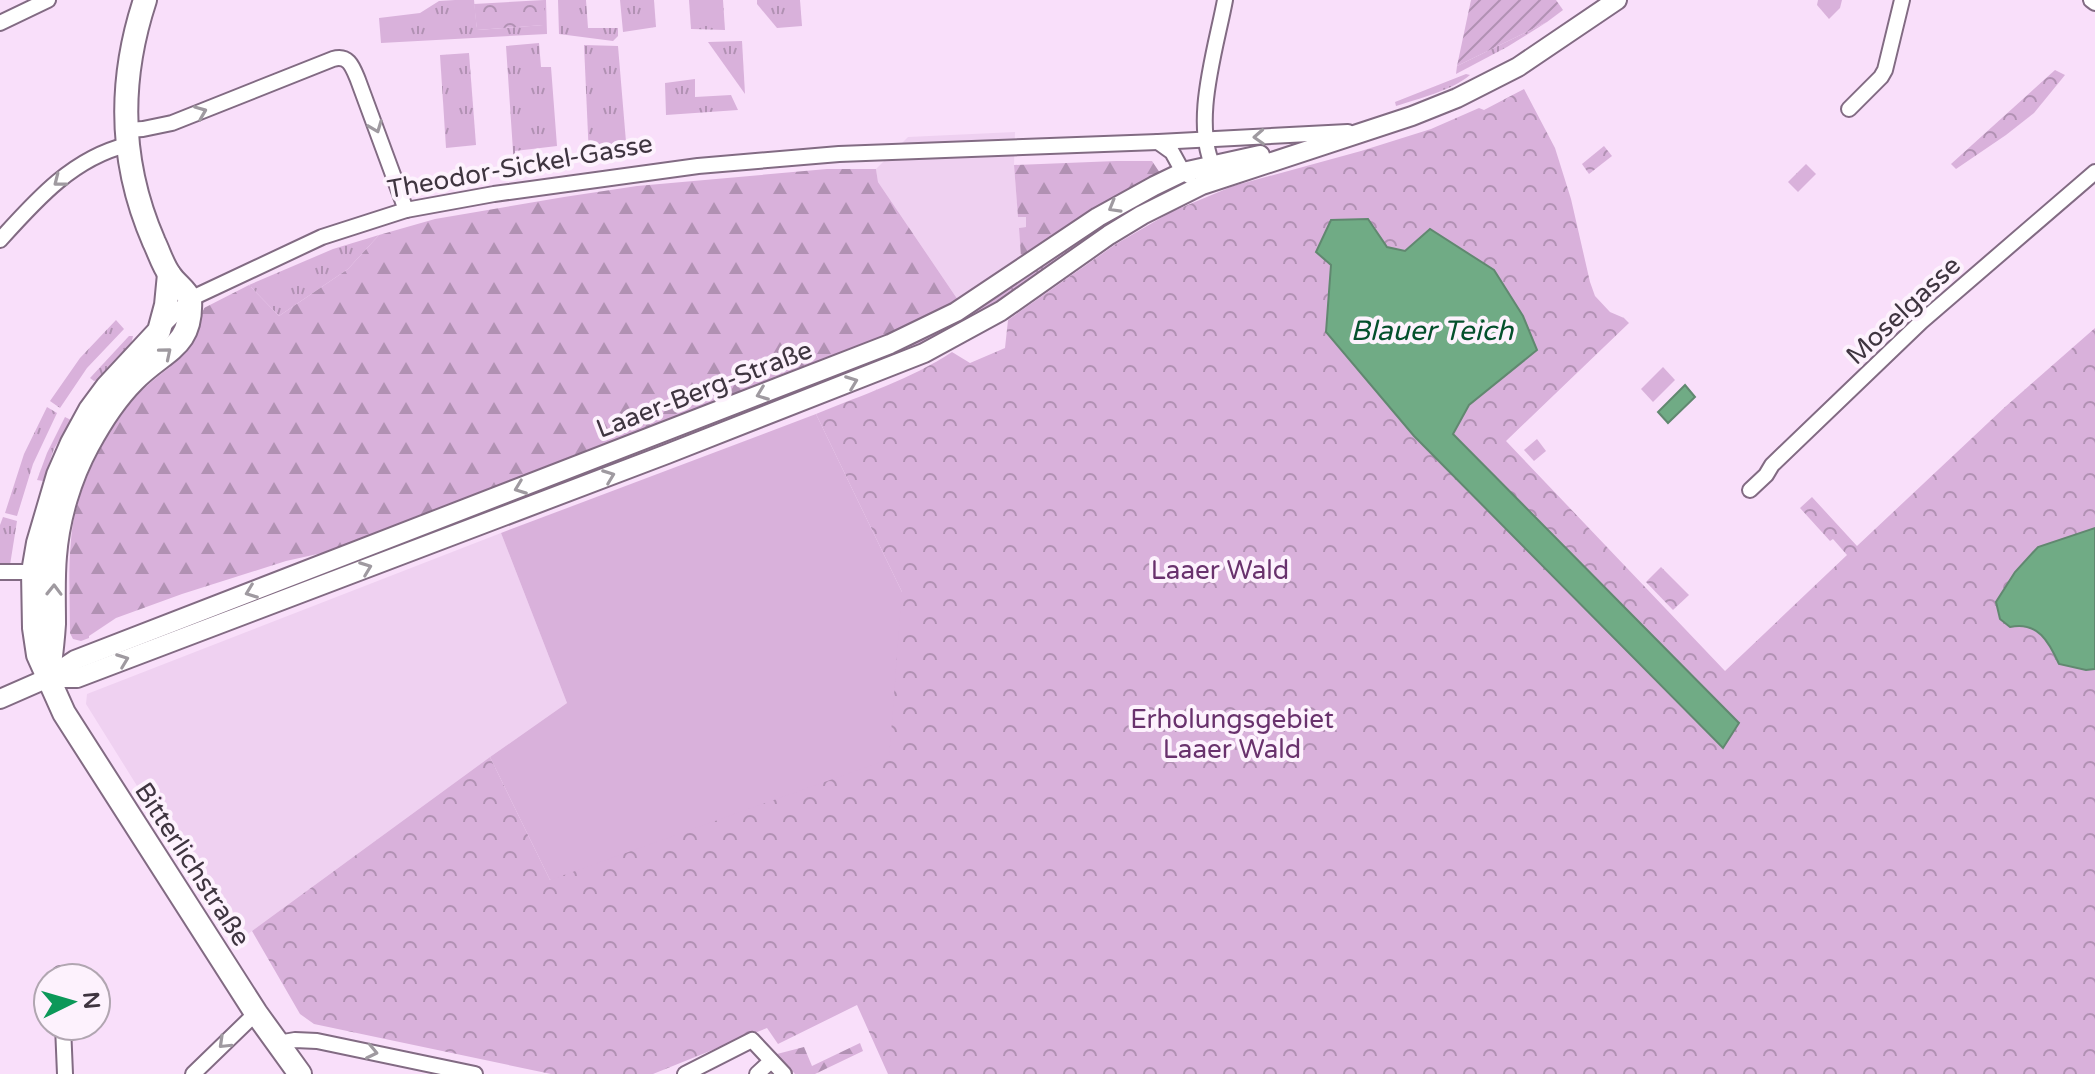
<svg xmlns="http://www.w3.org/2000/svg" width="2095" height="1074" font-family="'Varela Round',sans-serif">
<style>
.built{fill:#efd1f1}
.grass{fill:url(#grass-tufts)}
.forest{fill:url(#forest-firs)}
.park{fill:url(#park-crowns);fill-rule:evenodd}
.garden{fill:url(#garden-furrows)}
.pitch{fill:#d9b1db}
.water{fill:#70ab85;stroke:#618870;stroke-width:2}
.lines{fill:none;stroke-linecap:round;stroke-linejoin:round}
.minor-casing{stroke:#826b83;stroke-width:18}
.secondary-casing{stroke:#826b83;stroke-width:22}
.primary-casing{stroke:#826b83;stroke-width:26}
.minor{stroke:#fff;stroke-width:14}
.secondary{stroke:#fff;stroke-width:18}
.primary{stroke:#fff;stroke-width:22}
.oneway{stroke:#9f9aa0}
.labels{text-anchor:middle;stroke-width:8;stroke-linejoin:round;paint-order:stroke}
.street-label{font-size:26px;fill:#3f3540;stroke:#fdf2fd}
.park-label{font-size:26px;fill:#69326d;stroke:#fdf2fd}
.water-label{font-size:28px;font-style:italic;fill:#04502c;stroke:#fdf2fd}
</style>
<defs>
<pattern id="grass-tufts" width="24" height="20" patternUnits="userSpaceOnUse" patternTransform="scale(2)"><rect width="24" height="20" fill="#d9b1db"/><path d="M3 7l-1-3M5 7V3M7 7l1-3M15 17l-1-3M17 17v-4M19 17l1-3" fill="none" stroke="#b191b3"/></pattern>
<pattern id="forest-firs" width="22" height="20" patternUnits="userSpaceOnUse" patternTransform="scale(2)"><rect width="22" height="20" fill="#d9b1db"/><path d="M5 1l3.5 6h-7zM16 11l3.5 6h-7z" fill="#b191b3"/></pattern>
<pattern id="park-crowns" width="20" height="18" patternUnits="userSpaceOnUse" patternTransform="scale(2)"><rect width="20" height="18" fill="#d9b1db"/><path d="M2 6a3 3 0 1 1 6 0M12 15a3 3 0 1 1 6 0" fill="none" stroke="#b191b3"/></pattern>
<pattern id="garden-furrows" width="10" height="10" patternUnits="userSpaceOnUse" patternTransform="scale(2)"><rect width="10" height="10" fill="#d9b1db"/><path d="M-1 1l2-2M0 10L10 0M9 11l2-2" fill="none" stroke="#b191b3"/></pattern>
</defs>
<rect width="100%" height="100%" fill="#f9dffa"/>
<g class="built">
<polygon points="1015,132 1014,165 1018,216 1026,216 1027,227 1019,228 1021,258 958,300 878,182 876,169 908,137"/>
<polygon points="501,533 567,703 490,757 237,942 216,914 223,910 216,900 210,903 86,704 87,694"/>
</g>
<g class="grass">
<polygon points="455,0 474,0 477,30 543,25 544,0 546,0 547,34 381,43 379,18 420,13 439,1"/>
<polygon points="558,0 586,0 588,28 618,28 618,36 613,41 559,34"/>
<polygon points="620,0 654,0 656,27 623,32"/>
<polygon points="689,0 723,0 725,30 691,29"/>
<polygon points="757,0 800,0 802,26 777,28 757,4"/>
<polygon points="1547,22 1507,47 1456,74 1457,66"/>
<polygon points="742,41 745,94 708,42"/>
<polygon points="539,43 541,67 551,67 557,146 515,151 516,166 514,166 506,46"/>
<polygon points="584,45 618,46 627,154 589,157"/>
<polygon points="469,53 476,145 446,148 440,55"/>
<path d="M1466,74L1470,75C1453,90 1418,99 1396,106L1395,102Z"/>
<polygon points="695,79 695,97 731,95 738,110 666,115 665,83"/>
<polygon points="1094,230 1088,240 1012,293 968,321 902,354 527,499 138,646 221,610 520,498 897,350"/>
<polygon points="379,235 348,269 279,316 249,285 333,249"/>
<polygon points="116,320 124,329 87,368 60,408 50,401 80,358"/>
<polygon points="129,336 133,336 131,345 100,379 94,381 90,378"/>
<polygon points="47,407 57,413 33,464 17,516 5,513 24,454"/>
<polygon points="65,417 71,420 54,449 43,481 37,480 47,453"/>
<polygon points="3,517 17,521 10,565 9,567 0,567 0,525"/>
</g>
<g class="forest">
<polygon points="1116,161 1152,161 1160,173 1093,210 1021,258 1019,228 1026,227 1026,217 1018,217 1014,165"/>
<path d="M827,169H876L878,182L958,300L918,321L875,340L445,510L331,551L286,561L182,594L116,618L89,636V638L81,641L73,639L70,633C70,602 68,571 71,540C74,493 103,436 133,400C144,387 157,377 170,367C174,354 189,348 195,335C200,326 200,317 204,308L249,285L279,316L348,269L379,235L435,219L564,197L637,186Z"/>
<polygon points="860,1043 863,1051 815,1074 795,1074 777,1054 804,1047 812,1066"/>
</g>
<g class="park">
<polygon points="544,0 544,25 477,30 474,4"/>
<polygon points="1818,0 1842,0 1840,8 1829,19 1817,5"/>
<polygon points="2055,70 2065,75 2034,113 2006,135 1956,169 1951,164"/>
<path d="M1524,89L1555,148L1571,199L1590,282L1595,296L1610,312L1624,318L1629,323L1506,441L1725,671L1847,555L1833,539L1830,541L1800,508L1812,497L1857,546L2005,407L2095,328V528L2038,547L2021,624C2043,633 2049,643 2059,664L2086,670L2095,669V1074H888L857,1005L778,1044L767,1028L653,1074H551L314,1024L300,1014L252,931L490,757L550,880L902,592L816,414C862,395 911,379 952,352L970,363L1005,348L1008,320L1116,244L1171,212L1233,186L1361,151L1431,129L1479,108L1484,110ZM1387,247L1405,251L1536,350L1469,405L1453,433L1739,723L1723,747L1414,436L1326,332L1331,264Z"/>
<polygon points="1604,146 1612,156 1589,174 1582,164"/>
<polygon points="1806,164 1816,174 1798,192 1788,182"/>
<polygon points="1661,567 1689,595 1673,610 1646,582"/>
</g>
<polygon class="garden" points="1471,0 1556,0 1563,10 1547,22 1457,66"/>
<g class="pitch">
<polygon points="1663,367 1675,380 1653,402 1641,389"/>
<polygon points="816,414 902,592 889,759 550,880 490,757 567,703 501,533"/>
<polygon points="1537,439 1546,451 1534,461 1524,450"/>
</g>
<g class="water">
<polygon points="1368,219 1387,247 1405,251 1430,229 1494,270 1523,316 1537,350 1469,405 1453,434 1739,723 1723,748 1414,436 1326,332 1331,265 1316,252 1331,220"/>
<polygon points="1685,385 1695,397 1668,423 1658,412"/>
<path d="M2095,528V669L2086,670L2059,664C2049,642 2038,621 2010,627L2000,619L1996,602L2015,572L2038,547Z"/>
</g>
<g class="lines">
<defs>
<g id="minor">
<polyline points="2091,0 2095,3"/>
<polyline points="0,23 48,0"/>
<polyline points="1849,109 1881,77 1885,70 1902,0"/>
<path d="M126,130L143,129L172,123L333,59C349,54 353,68 358,80L406,210"/>
<polyline points="1158,142 1172,152 1183,172 1189,176"/>
<path d="M1216,172C1190,127 1216,49 1225,0"/>
<path d="M0,240C36,200 73,158 127,145"/>
<polyline points="163,326 190,299 322,237 406,210 494,194 698,166 839,154 1158,142 1348,132"/>
<polyline points="1750,490 1766,475 1772,465 1921,322 2095,172"/>
<polyline points="0,572 33,572"/>
<polyline points="60,974 60,978"/>
<polyline points="63,1026 65,1074"/>
<polyline points="278,1043 295,1040 317,1041 475,1074"/>
<polyline points="193,1074 256,1013"/>
<polyline points="685,1074 752,1040 784,1074"/>
<polyline points="757,1074 771,1061"/>
</g>
<g id="secondary">
<polyline points="48,678 77,678 667,454 924,353 1001,311 1109,235 1142,215 1202,185 1412,116 1457,98 1518,67 1617,0"/>
<polyline points="0,699 48,678 75,660 890,344 956,312 1098,217 1154,186 1183,172 1260,155"/>
</g>
<g id="primary">
<polyline points="169,274 166,305 159,331 107,387 90,410 72,443 58,475 38,543 33,572 34,628 38,655 64,713 256,1013 300,1074"/>
<path d="M49,673C51,657 53,640 54,624C54,601 53,578 55,556C58,518 70,478 88,445C101,421 116,398 134,380C163,350 193,348 190,299C185,289 176,284 170,275C163,266 159,252 154,242C119,162 118,82 145,0"/>
</g>
</defs>
<use href="#minor" class="minor-casing"/>
<use href="#secondary" class="secondary-casing"/>
<use href="#primary" class="primary-casing"/>
<use href="#minor" class="minor"/>
<use href="#secondary" class="secondary"/>
<use href="#primary" class="primary"/>
</g>
<defs><path id="oneway-chevron" d="M-2-3.5L2.5 0L-2 3.5" fill="none" stroke-width="1.6" stroke-linecap="round" stroke-linejoin="round" transform="scale(2)"/></defs>
<g class="oneway">
<use href="#oneway-chevron" transform="translate(201 112) rotate(-22)"/>
<use href="#oneway-chevron" transform="translate(376 127) rotate(69)"/>
<use href="#oneway-chevron" transform="translate(1259 137) rotate(177)"/>
<use href="#oneway-chevron" transform="translate(59 181) rotate(142)"/>
<use href="#oneway-chevron" transform="translate(1114 207) rotate(150)"/>
<use href="#oneway-chevron" transform="translate(166 353) rotate(-40)"/>
<use href="#oneway-chevron" transform="translate(852 382) rotate(-21)"/>
<use href="#oneway-chevron" transform="translate(762 394) rotate(159)"/>
<use href="#oneway-chevron" transform="translate(609 476) rotate(-21)"/>
<use href="#oneway-chevron" transform="translate(520 488) rotate(159)"/>
<use href="#oneway-chevron" transform="translate(366 568) rotate(-21)"/>
<use href="#oneway-chevron" transform="translate(54 590) rotate(-89)"/>
<use href="#oneway-chevron" transform="translate(251 592) rotate(159)"/>
<use href="#oneway-chevron" transform="translate(123 660) rotate(-21)"/>
<use href="#oneway-chevron" transform="translate(224 1043) rotate(136)"/>
<use href="#oneway-chevron" transform="translate(372 1052) rotate(12)"/>
</g>
<g class="labels">
<g class="street-label">
<text transform="translate(520 166) rotate(-10)" y="9">Theodor-Sickel-Gasse</text>
<text transform="translate(1903 310) rotate(-43)" y="9">Moselgasse</text>
<text transform="translate(704 389) rotate(-21)" y="9">Laaer-Berg-Straße</text>
<text transform="translate(193 864) rotate(57)" y="9">Bitterlichstraße</text>
</g>
<g class="park-label">
<text x="1220" y="579">Laaer Wald</text>
<text x="1232" y="728">Erholungsgebiet<tspan x="1232" dy="30">Laaer Wald</tspan></text>
</g>
<g class="water-label">
<text x="1432" y="340">Blauer Teich</text>
</g>
</g>
<g transform="translate(72 1002) rotate(85)"><circle r="38" fill="#fdf2fd" stroke="#b1a6b1" stroke-width="2"/>
<path d="M0-6L14 30L0 20L-14 30Z" fill="#0c9859"/>
<text y="-12" font-size="22" font-weight="bold" text-anchor="middle" fill="#3f3540">N</text>
</g>
</svg>
